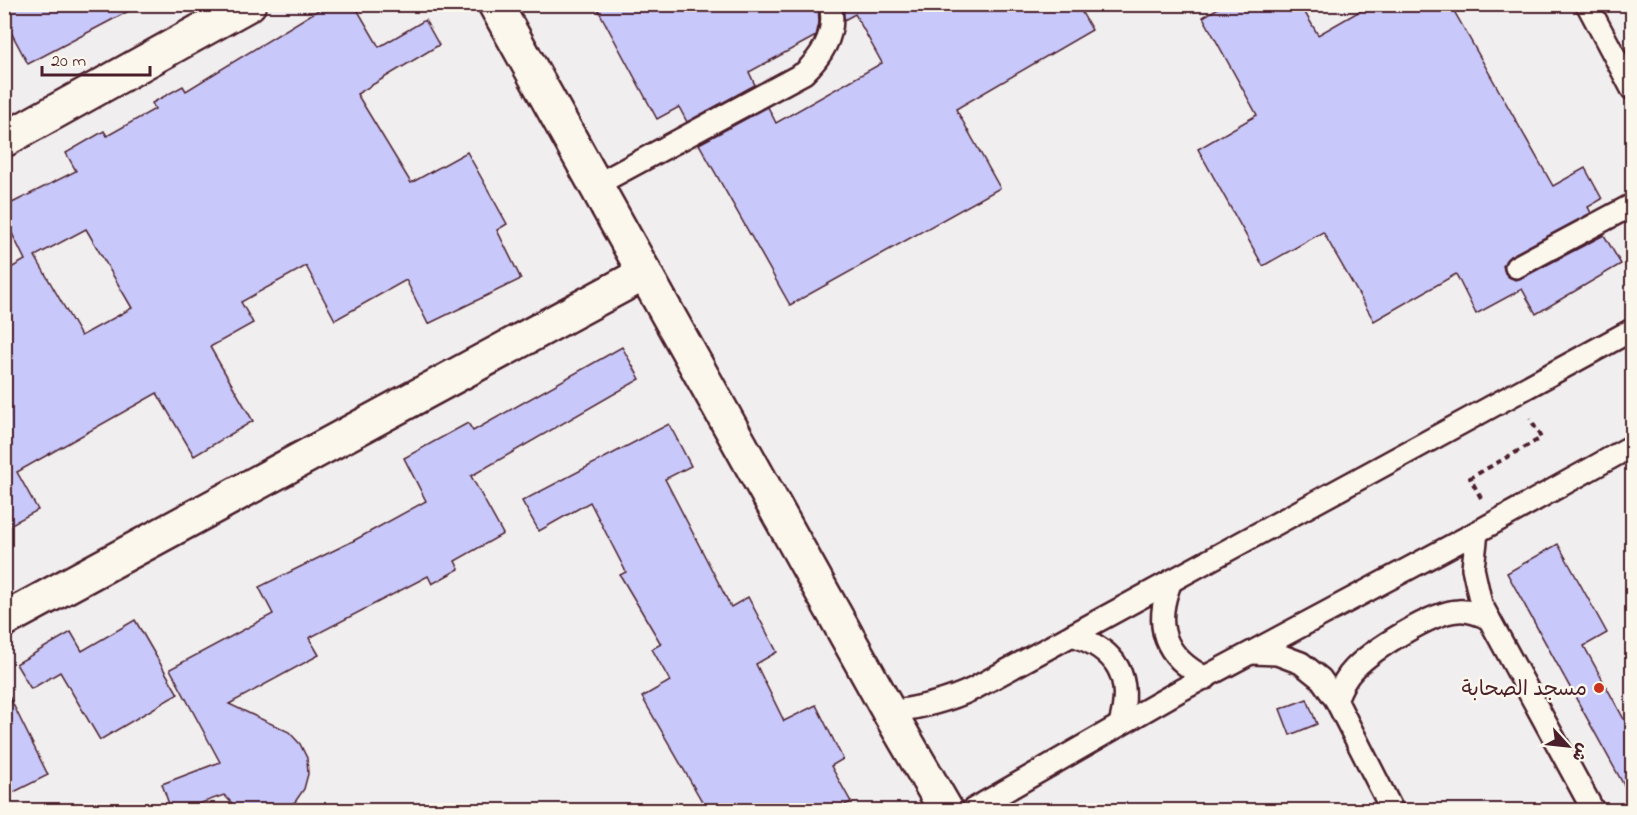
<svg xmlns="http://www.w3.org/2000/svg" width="1637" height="815" font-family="'Indie Flower','Playpen Sans Arabic',sans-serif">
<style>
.building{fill:#c8c8fa;stroke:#4a1f2b;stroke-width:1.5;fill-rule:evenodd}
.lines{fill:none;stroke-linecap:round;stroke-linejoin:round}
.lane-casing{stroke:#4a1f2b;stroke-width:26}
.street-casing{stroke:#4a1f2b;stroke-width:38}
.path{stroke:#4a1f2b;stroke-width:4;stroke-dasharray:6 4.5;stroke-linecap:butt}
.lane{stroke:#fbf7ec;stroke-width:21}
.street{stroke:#fbf7ec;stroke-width:33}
.poi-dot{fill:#c8321e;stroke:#fbf7ec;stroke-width:2}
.labels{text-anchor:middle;stroke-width:5;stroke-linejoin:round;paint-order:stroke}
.poi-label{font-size:21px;fill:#4a1f2b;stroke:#fbf7ec;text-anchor:end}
</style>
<rect width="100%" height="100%" fill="#f1eeef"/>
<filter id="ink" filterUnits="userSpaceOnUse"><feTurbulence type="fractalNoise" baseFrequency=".0167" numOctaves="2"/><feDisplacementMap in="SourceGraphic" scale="12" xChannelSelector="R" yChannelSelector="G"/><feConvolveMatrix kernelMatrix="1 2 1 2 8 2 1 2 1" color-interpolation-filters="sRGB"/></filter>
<g filter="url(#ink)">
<g class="building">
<polygon points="4,4 142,4 28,64 4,19"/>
<path d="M328,4H354L379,47L425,20L439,45L357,94L411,183L467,152L507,224L497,230L521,279L428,324L406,280L335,320L306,266L241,302L253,323L210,347L253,421L194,456L157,393L17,472L38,510L4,528V272L25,260L4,217V207L76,171L66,153L104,131L107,136L155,109L152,103L183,86L186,91ZM86,229L132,308L81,336L35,256Z"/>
<polygon points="595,4 818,4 819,23 816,36 749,72 755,85 687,122 679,107 657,119"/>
<polygon points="843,4 1077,4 1092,30 956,109 1000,188 790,305 699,144 768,107 776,123 882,63 855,14 844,20"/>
<polygon points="1225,4 1300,4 1318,35 1372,4 1450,4 1553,186 1585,168 1602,199 1588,207 1591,213 1510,256 1503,266 1505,273 1515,280 1522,278 1604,235 1621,264 1536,314 1522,289 1476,314 1456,274 1374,321 1323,232 1263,266 1198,149 1257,115 1203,17"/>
<polygon points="622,347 640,379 471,476 503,534 455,561 459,569 432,584 428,576 309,638 319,655 229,704 289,732 300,744 307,758 308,774 304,789 295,802 282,810 245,810 236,807 224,795 181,810 171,810 162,784 220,762 170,669 273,614 259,587 353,541 426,501 404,458 468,423 473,431"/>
<polygon points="669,424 691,466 665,479 731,607 748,597 777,652 756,664 784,721 816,705 843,759 831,766 851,802 835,810 707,810 642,697 670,681 652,649 661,644 620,575 626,572 590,502 539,531 522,501"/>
<polygon points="1558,544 1607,633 1584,646 1632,734 1632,800 1507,573"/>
<polygon points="135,620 178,694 100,740 60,672 31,689 16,664 71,632 82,651"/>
<polygon points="4,686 48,775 4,797"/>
<polygon points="1307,699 1317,724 1290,735 1280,709"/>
</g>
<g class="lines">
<defs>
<g id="lane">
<polyline points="1587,4 1632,89"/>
<path d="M596,185L804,73C823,55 837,32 830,4"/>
<polyline points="1516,267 1632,205"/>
<polyline points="1477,532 1473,568 1481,604 1593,810"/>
<path d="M1171,581C1153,625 1163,656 1206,678"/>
<path d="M1072,635C1118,650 1133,678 1120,724"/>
<polyline points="1252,653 1277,654 1301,663 1321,679 1336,700 1392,810"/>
<path d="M1336,700C1340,689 1345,678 1354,669C1372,650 1432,612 1458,611C1469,610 1479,614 1489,619"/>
<path d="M889,712C919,708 946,702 973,689L1632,330"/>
<polyline points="972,810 1181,690 1477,532 1632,446"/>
</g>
<g id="street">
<polyline points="495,4 889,712 946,810"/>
<polyline points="4,140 249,4"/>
<polyline points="4,620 645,273"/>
</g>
</defs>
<use href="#lane" class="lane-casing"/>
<use href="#street" class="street-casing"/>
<polyline class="path" points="1481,498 1470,478 1541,438 1530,418"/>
<use href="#lane" class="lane"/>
<use href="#street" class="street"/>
</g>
</g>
<circle class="poi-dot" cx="1599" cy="688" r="6"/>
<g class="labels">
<g class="poi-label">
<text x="1587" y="695">مسجد الصحابة</text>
</g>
</g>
<rect width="1637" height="815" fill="none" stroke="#fbf7ec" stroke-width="24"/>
<rect x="12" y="12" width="1613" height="791" fill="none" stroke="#4a1f2b" stroke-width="2" filter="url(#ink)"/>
<g transform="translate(1568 746) rotate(117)" stroke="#fbf7ec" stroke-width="4.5" paint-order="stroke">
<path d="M0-4.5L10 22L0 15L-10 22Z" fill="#4a1f2b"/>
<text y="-9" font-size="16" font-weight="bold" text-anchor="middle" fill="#4a1f2b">ش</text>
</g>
<path d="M42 66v9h108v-9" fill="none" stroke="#4a1f2b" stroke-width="3"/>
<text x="51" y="66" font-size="18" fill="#4a1f2b" stroke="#fbf7ec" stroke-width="4.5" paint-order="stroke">20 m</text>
</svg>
